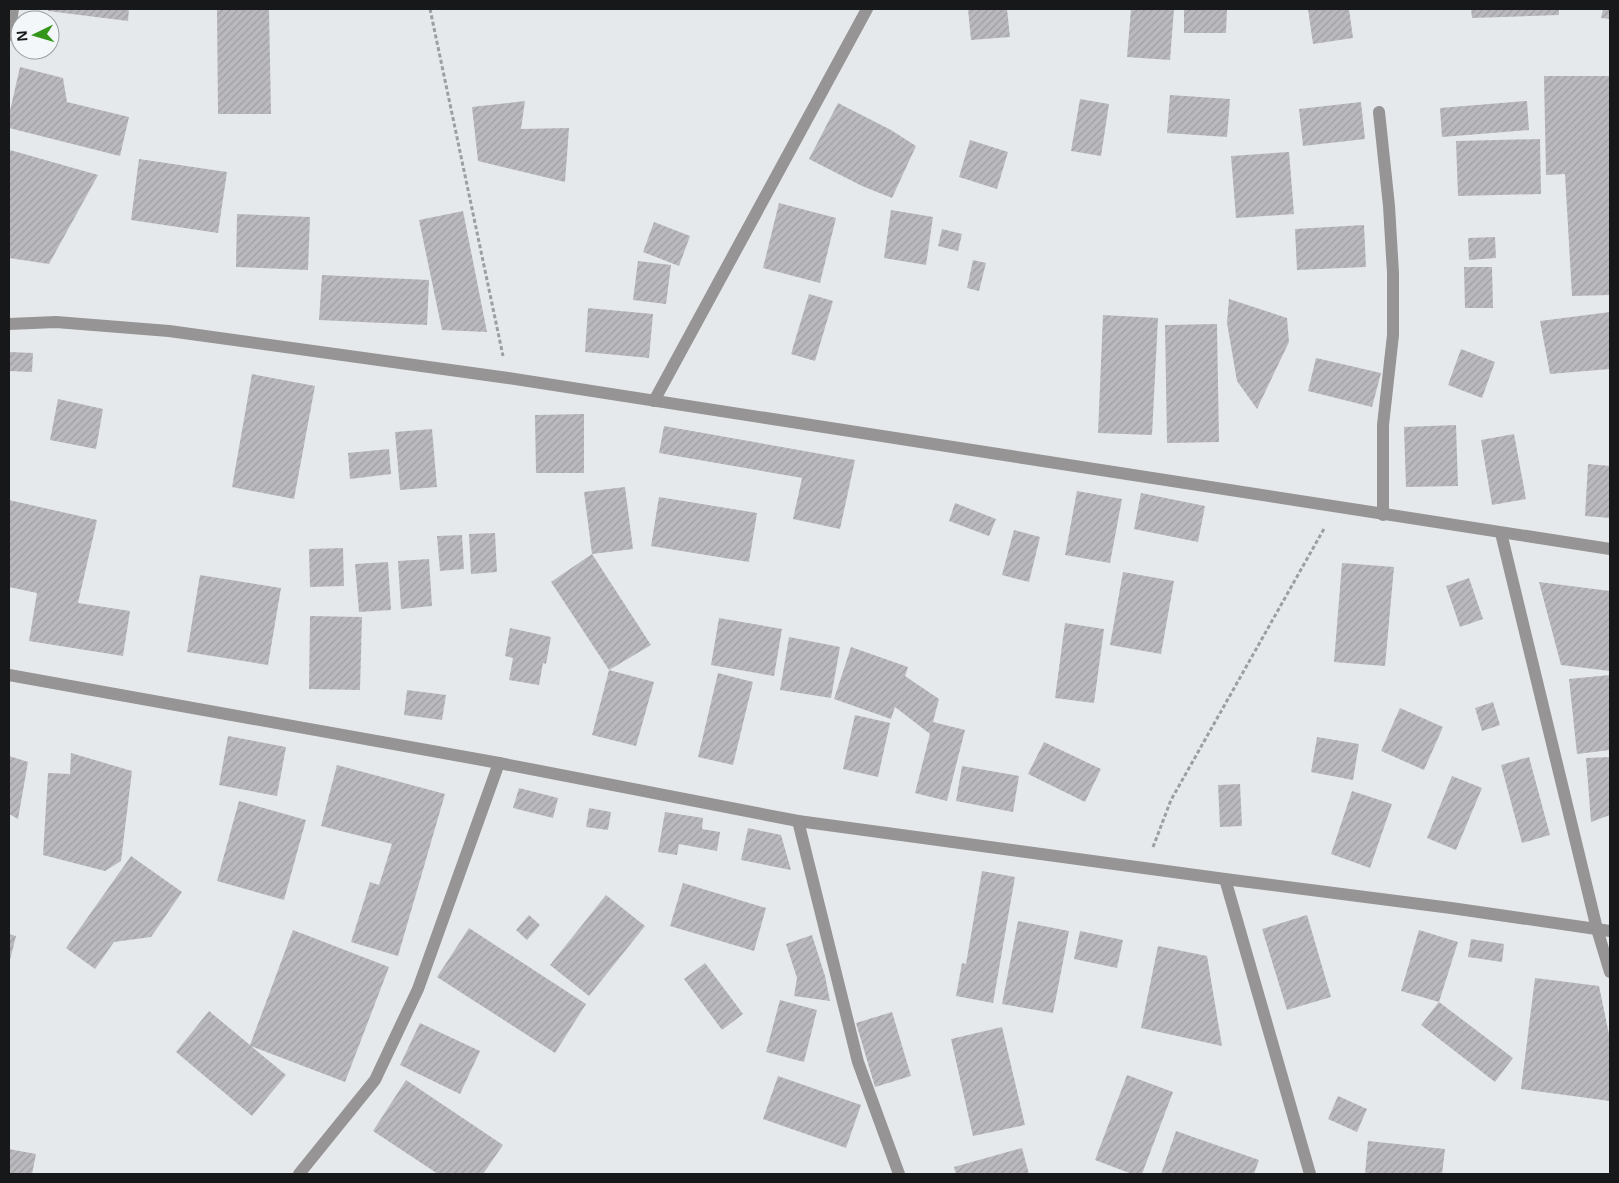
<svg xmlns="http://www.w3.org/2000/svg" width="1619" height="1183" font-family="'Open Sans',sans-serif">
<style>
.building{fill:url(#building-hatch)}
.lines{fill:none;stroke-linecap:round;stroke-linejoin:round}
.path{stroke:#9c9ea1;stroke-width:3;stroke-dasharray:4 2.5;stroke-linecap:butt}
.minor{stroke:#969494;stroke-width:12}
</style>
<defs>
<pattern id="building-hatch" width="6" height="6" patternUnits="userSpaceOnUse" patternTransform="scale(1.25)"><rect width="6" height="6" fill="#bababe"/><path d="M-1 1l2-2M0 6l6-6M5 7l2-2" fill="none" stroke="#9f9fa3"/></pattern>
</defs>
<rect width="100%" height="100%" fill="#e6e9ec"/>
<g class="building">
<polygon points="48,9 129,9 128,21 48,11"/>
<polygon points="217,9 269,9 271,114 218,114"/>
<polygon points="968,9 1007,9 1010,37 971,40"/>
<polygon points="1131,9 1174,9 1170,60 1127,57"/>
<polygon points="1184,9 1227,9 1226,33 1184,33"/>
<polygon points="1308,9 1349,9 1353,38 1313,44"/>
<polygon points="1471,9 1559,9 1559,15 1472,18"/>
<polygon points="1603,9 1610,9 1610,19 1601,18"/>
<polygon points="20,67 63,78 67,102 129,117 120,156 9,128 9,115"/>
<polygon points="1544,76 1610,76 1610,295 1572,296 1565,174 1546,175"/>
<polygon points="1170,95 1230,99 1227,137 1167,133"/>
<polygon points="1080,99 1109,104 1101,156 1071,151"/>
<polygon points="525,101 521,129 569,128 565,182 478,161 472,107"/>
<polygon points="1527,101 1529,130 1442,137 1440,108"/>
<polygon points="1361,102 1365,139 1303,146 1299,109"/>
<polygon points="838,103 891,130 916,146 892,198 862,186 809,159"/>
<polygon points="1540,139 1541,194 1458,196 1456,141"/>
<polygon points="970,140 1008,152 997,189 959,177"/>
<polygon points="10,150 98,175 49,264 9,258"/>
<polygon points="1289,152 1294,214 1236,218 1231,156"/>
<polygon points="139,159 227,172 218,233 131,220"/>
<polygon points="779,203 836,218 820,283 763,268"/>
<polygon points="891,210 933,217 926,265 884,258"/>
<polygon points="463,211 487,332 442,330 419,220"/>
<polygon points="237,214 310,217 308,270 236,267"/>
<polygon points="654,222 690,236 679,266 643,252"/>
<polygon points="1364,225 1366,267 1297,270 1295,229"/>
<polygon points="942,229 962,234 958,251 938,246"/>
<polygon points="1495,237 1496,258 1469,260 1468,238"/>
<polygon points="973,260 986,263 979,291 967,288"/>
<polygon points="638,261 671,265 666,304 633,300"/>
<polygon points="1464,267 1492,267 1493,308 1465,308"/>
<polygon points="322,275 429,280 427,325 319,320"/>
<polygon points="809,294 833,301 815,361 791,354"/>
<polygon points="1229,299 1287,318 1289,342 1257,409 1237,381 1227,323"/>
<polygon points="588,308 653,314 649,358 585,352"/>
<polygon points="1610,312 1610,369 1550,374 1540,321"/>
<polygon points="1103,315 1158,318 1152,435 1098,433"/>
<polygon points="1217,324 1219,442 1167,443 1165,325"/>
<polygon points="1461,349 1495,362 1482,398 1448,385"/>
<polygon points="9,352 33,353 32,372 9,371"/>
<polygon points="1316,358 1381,373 1372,407 1308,391"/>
<polygon points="252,374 315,386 294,499 232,487"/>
<polygon points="58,399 103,409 96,449 50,440"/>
<polygon points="584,414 584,473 536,473 535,415"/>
<polygon points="1456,425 1458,486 1406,487 1404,427"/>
<polygon points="664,426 855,460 840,529 793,519 802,478 659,453"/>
<polygon points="432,429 437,487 400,490 395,432"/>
<polygon points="1514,434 1526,499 1492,505 1481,440"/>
<polygon points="389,449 391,474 350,479 348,453"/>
<polygon points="1588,464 1610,466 1610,518 1585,516"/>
<polygon points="625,487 633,549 592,554 651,645 609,670 654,682 636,746 592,735 609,670 551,582 592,554 584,492"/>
<polygon points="1077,491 1122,499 1110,563 1065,555"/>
<polygon points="1141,493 1205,506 1198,542 1134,529"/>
<polygon points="659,497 757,513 749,562 651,546"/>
<polygon points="9,500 97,520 78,603 130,611 123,656 29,641 37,593 9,587"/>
<polygon points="955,503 996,519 989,536 949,521"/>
<polygon points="1014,530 1040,537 1029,582 1002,575"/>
<polygon points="495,533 497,572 471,574 469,534"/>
<polygon points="462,535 464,569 440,571 437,536"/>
<polygon points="343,548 344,586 310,587 309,549"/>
<polygon points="429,559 432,606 401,609 398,561"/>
<polygon points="388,562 391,610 359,612 355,564"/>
<polygon points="1342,563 1394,567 1385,666 1334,662"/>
<polygon points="1123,572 1174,581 1161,654 1110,645"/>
<polygon points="200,575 281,588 268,665 187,652"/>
<polygon points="1469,578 1483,619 1460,627 1446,586"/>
<polygon points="1539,582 1610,591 1610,671 1561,665"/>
<polygon points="310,616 362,617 360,690 309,689"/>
<polygon points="719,618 782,629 774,676 711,665"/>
<polygon points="1065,623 1104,629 1094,703 1055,698"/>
<polygon points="510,628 551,637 546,664 543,663 539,685 509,680 513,658 505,656"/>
<polygon points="789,637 840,647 831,698 780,690"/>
<polygon points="851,647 908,667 905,676 939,699 933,722 965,730 947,801 915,793 930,734 895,707 891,719 834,699"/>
<polygon points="718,673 753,682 733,765 698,757"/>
<polygon points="1610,675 1610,750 1577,754 1569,679"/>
<polygon points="407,690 446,695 442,720 404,715"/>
<polygon points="1493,702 1500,725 1482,731 1475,708"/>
<polygon points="1400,708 1443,727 1424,770 1381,751"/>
<polygon points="855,715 890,723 878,777 843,769"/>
<polygon points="228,736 286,747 277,796 219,785"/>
<polygon points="1317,737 1359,744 1353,780 1311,772"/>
<polygon points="1044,742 1101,769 1085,802 1028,774"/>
<polygon points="71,753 132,771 121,861 105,871 43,855 48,773 70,774"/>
<polygon points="9,756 28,762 18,819 9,814"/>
<polygon points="1529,757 1550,835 1522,843 1501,765"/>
<polygon points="1610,757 1610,815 1591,822 1586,758"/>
<polygon points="337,765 445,794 398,956 351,942 370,882 379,885 392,844 321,826"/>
<polygon points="962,766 1019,776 1013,812 956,801"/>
<polygon points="1452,776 1482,788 1456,850 1427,838"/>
<polygon points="1240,784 1242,826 1220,827 1218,785"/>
<polygon points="519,788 558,798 553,818 513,808"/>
<polygon points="1352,791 1392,804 1370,868 1331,854"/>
<polygon points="239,801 306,820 284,900 217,881"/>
<polygon points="589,808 611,812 608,830 586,827"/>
<polygon points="665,812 703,818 702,829 720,832 717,851 679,844 677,855 658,852"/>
<polygon points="748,828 781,835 791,870 741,860"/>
<polygon points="131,856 182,892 151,937 114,942 95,969 66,948"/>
<polygon points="982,871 1015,877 993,1003 956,996 962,963 966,964"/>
<polygon points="683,883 766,908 754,951 670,926"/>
<polygon points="606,895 645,926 589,996 550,965"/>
<polygon points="529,915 540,925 527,940 516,930"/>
<polygon points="1307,915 1331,997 1287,1010 1262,929"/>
<polygon points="1018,921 1069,931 1053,1013 1002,1004"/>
<polygon points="469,928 586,1004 555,1053 437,977"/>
<polygon points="293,930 389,967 345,1082 251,1046 286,1075 252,1116 176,1052 209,1011 250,1045"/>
<polygon points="1419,930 1458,942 1439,1002 1401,991"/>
<polygon points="1080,931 1123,940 1117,968 1074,959"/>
<polygon points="9,934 16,936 9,964"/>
<polygon points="812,935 825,976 830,1001 794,996 797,978 786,944"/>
<polygon points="1471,939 1504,944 1502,962 1468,957"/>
<polygon points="1158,946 1207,956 1222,1046 1141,1028"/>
<polygon points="705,963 743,1014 722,1030 684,979"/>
<polygon points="1535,978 1599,986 1610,1039 1610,1101 1521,1089"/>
<polygon points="780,1000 817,1010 804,1062 766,1052"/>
<polygon points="1439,1002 1513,1058 1495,1082 1421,1025"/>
<polygon points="892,1012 911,1076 875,1087 856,1023"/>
<polygon points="420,1023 480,1051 460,1094 400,1065"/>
<polygon points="1002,1027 1025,1125 973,1136 951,1039"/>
<polygon points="1127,1075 1173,1092 1142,1174 1132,1174 1095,1160"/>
<polygon points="778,1076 861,1105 846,1148 763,1119"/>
<polygon points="406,1080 503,1145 483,1174 438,1174 373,1131"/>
<polygon points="1338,1096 1367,1109 1357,1132 1328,1119"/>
<polygon points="1176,1131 1259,1160 1254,1174 1161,1174"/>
<polygon points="1368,1141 1445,1149 1442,1174 1365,1174"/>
<polygon points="1022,1148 1029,1174 956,1174 954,1167"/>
<polygon points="9,1149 36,1154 32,1174 9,1174"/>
</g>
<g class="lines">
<g class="path">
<polyline points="430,9 503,356"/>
<polyline points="1153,847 1171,800 1325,527"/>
</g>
<g class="minor">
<polyline points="9,35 13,9"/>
<polyline points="1379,112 1389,206 1393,273 1393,335 1383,425 1383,515"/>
<polyline points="9,324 56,322 169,331 508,378 1610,549"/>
<polyline points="654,401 867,9"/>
<polyline points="1501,533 1597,929 1610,972"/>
<polyline points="9,675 499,763 798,821 1225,879 1451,908 1610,931"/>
<polyline points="798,821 858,1062 899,1174"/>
<polyline points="1225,879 1310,1174"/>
<polyline points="299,1174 375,1080 418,989 499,763"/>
</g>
</g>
<rect width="1619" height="1183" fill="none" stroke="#171819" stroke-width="20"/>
<g transform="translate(35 35) rotate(265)"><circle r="24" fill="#f3f7f9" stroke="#9b9e9f"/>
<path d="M0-4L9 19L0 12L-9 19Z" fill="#349618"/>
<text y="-8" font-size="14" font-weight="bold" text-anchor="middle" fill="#171819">N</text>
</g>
</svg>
